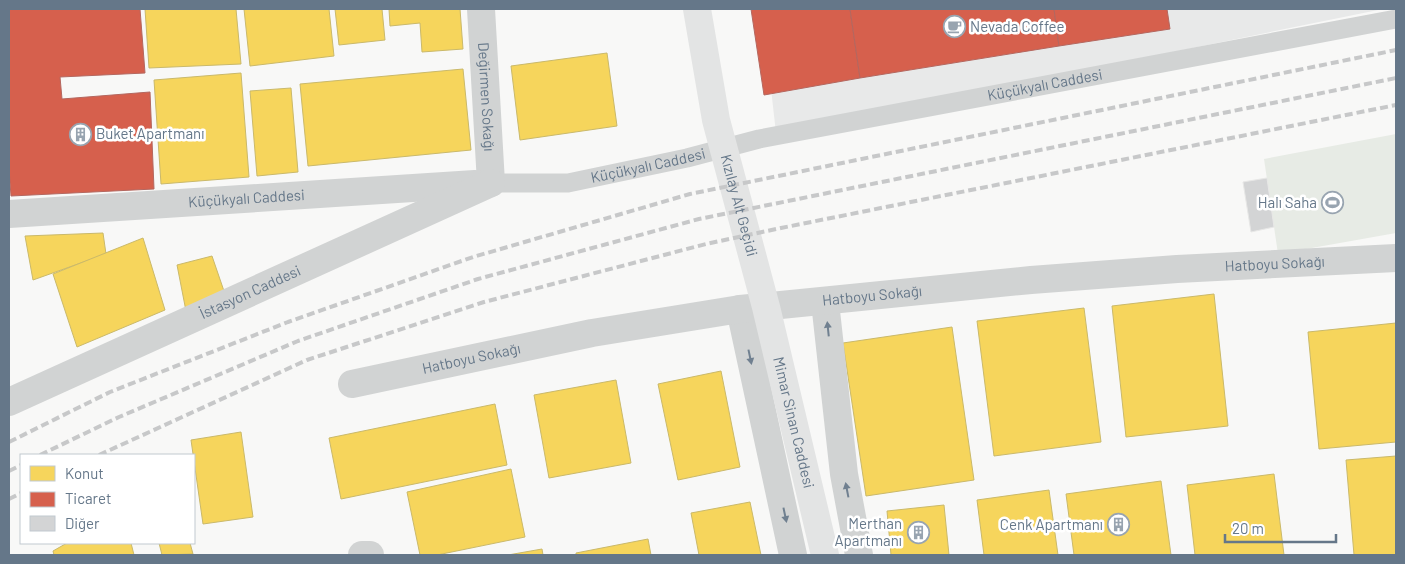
<svg xmlns="http://www.w3.org/2000/svg" width="1405" height="564" font-family="Barlow,sans-serif">
<style>
.built{fill:#e8e9e9}
.green{fill:#e7ebe5}
.homes{fill:#f6d55c;stroke:#cab96a}
.shops{fill:#d6604d;stroke:#b4675f}
.building{fill:#d3d4d5;stroke:#e7e7e6}
.lines{fill:none;stroke-linecap:round;stroke-linejoin:round}
.service{stroke:#d1d3d3;stroke-width:19}
.minor{stroke:#d1d3d3;stroke-width:28}
.secondary{stroke:#e3e4e4;stroke-width:28}
.rail{stroke:#c7c8c9;stroke-width:4;stroke-dasharray:8 4;stroke-linecap:butt}
.oneway{fill:#708090}
.labels{text-anchor:middle;stroke-width:5;stroke-linejoin:round;paint-order:stroke}
.poi-label{font-size:15px;fill:#657789;stroke:#fff;text-anchor:end}
.street-label{font-size:15px;fill:#657789;stroke:#fff}
</style>
<rect width="100%" height="100%" fill="#f8f8f7"/>
<polygon class="built" points="762,9 1383,9 776,133"/>
<polygon class="green" points="1396,134 1396,233 1278,254 1264,159"/>
<g class="homes">
<polygon points="145,9 236,9 241,64 149,68"/>
<polygon points="244,9 329,9 334,56 250,66"/>
<polygon points="335,9 382,9 385,40 339,45"/>
<polygon points="389,9 460,9 463,49 422,52 420,23 390,26"/>
<polygon points="607,53 617,126 520,140 511,66"/>
<polygon points="463,69 471,150 308,166 300,84"/>
<polygon points="241,73 249,177 161,184 154,80"/>
<polygon points="291,88 298,172 257,176 250,91"/>
<polygon points="103,233 106,254 33,280 25,236"/>
<polygon points="143,238 165,310 77,347 53,274"/>
<polygon points="212,256 225,294 186,311 177,265"/>
<polygon points="1214,294 1228,426 1126,437 1112,306"/>
<polygon points="1084,308 1101,442 994,456 977,321"/>
<polygon points="1396,323 1396,442 1319,449 1308,332"/>
<polygon points="952,327 974,480 866,496 843,343"/>
<polygon points="721,371 740,467 678,480 658,384"/>
<polygon points="616,380 631,463 549,478 534,395"/>
<polygon points="495,404 507,465 341,499 329,438"/>
<polygon points="241,432 253,517 203,524 191,440"/>
<polygon points="1396,456 1396,555 1354,555 1346,460"/>
<polygon points="511,469 525,537 437,555 420,555 407,492"/>
<polygon points="1274,474 1284,555 1195,555 1187,485"/>
<polygon points="1161,481 1171,555 1074,555 1066,494"/>
<polygon points="1049,490 1058,555 984,555 977,500"/>
<polygon points="750,502 761,555 699,555 691,513"/>
<polygon points="944,505 949,555 891,555 887,511"/>
<polygon points="648,539 651,555 576,555 576,553"/>
<polygon points="67,543 131,543 134,555 54,555 53,551"/>
<polygon points="159,543 190,543 193,554 162,555"/>
<polygon points="542,549 543,555 508,555"/>
</g>
<g class="shops">
<polygon points="9,9 140,9 145,73 60,77 62,99 150,92 154,189 11,196 9,169"/>
<polygon points="751,9 850,9 860,78 764,95"/>
<polygon points="850,9 1054,9 1059,46 860,78"/>
<polygon points="1054,9 1167,9 1170,29 1059,46"/>
</g>
<polygon class="building" points="1267,178 1274,227 1251,232 1243,182"/>
<g class="lines">
<path class="service" id="s1" d="M491,183H568L687,158L759,139L1396,19"/>
<g class="minor">
<path id="s2" d="M481,9L491,183"/>
<path id="s3" d="M9,214L475,184"/>
<polyline points="825,302 844,474 859,555"/>
<polyline points="740,309 793,555"/>
<path id="s4" d="M352,384L592,333L740,309L1031,280L1177,269L1396,258"/>
<path id="s5" d="M9,402L491,183"/>
<polyline points="362,555 370,555"/>
</g>
<path class="secondary" id="s6" d="M697,9L716,120L766,307L825,555"/>
<g class="rail">
<polyline points="9,442 110,392 288,322 473,257 690,194 1396,50"/>
<polyline points="40,455 119,417 298,341 478,279 699,219 1396,78"/>
<polyline points="99,455 307,360 484,302 706,244 781,228 1396,105"/>
<polyline points="9,471 21,465"/>
<polyline points="9,499 21,493"/>
</g>
</g>
<defs><path id="oneway-solid" d="M-6-.8H1V-3.2L6.5 0L1 3.2V.8H-6Z" transform="scale(1.25)"/></defs>
<g class="oneway">
<use href="#oneway-solid" transform="translate(828 329) rotate(-96)"/>
<use href="#oneway-solid" transform="translate(750 357) rotate(78)"/>
<use href="#oneway-solid" transform="translate(847 490) rotate(-101)"/>
<use href="#oneway-solid" transform="translate(785 515) rotate(78)"/>
</g>
<defs>
<symbol id="cafe-ring" viewBox="-11 -11 22 22"><circle r="9.5" fill="#fff" stroke="#98a4b0" stroke-width="1.5"/><path d="M-5.5-4.5H6V0H3Q3 3.5 0 3.5H-2.5Q-5.5 3.5-5.5 0ZM3-3.2v2h1.7v-2ZM-6 4.5H4V6H-6Z" fill="#98a4b0"/></symbol>
<symbol id="building-ring" viewBox="-11 -11 22 22"><circle r="9.5" fill="#fff" stroke="#98a4b0" stroke-width="1.5"/><path d="M-4-6H4V6H1V3H-1V6H-4ZM-2.5-4.3h1.7v1.8h-1.7ZM.8-4.3h1.7v1.8H.8ZM-2.5-1h1.7V.8h-1.7ZM.8-1h1.7V.8H.8Z" fill="#98a4b0"/></symbol>
<symbol id="stadium-ring" viewBox="-11 -11 22 22"><circle r="9.5" fill="#fff" stroke="#98a4b0" stroke-width="1.5"/><path d="M0-5a6.5 5 0 1 0 0 10a6.5 5 0 1 0 0-10ZM-3.5-1.8h7v3.6h-7Z" fill="#98a4b0"/></symbol>
</defs>
<g fill-rule="evenodd">
<use href="#cafe-ring" x="942" y="14" width="25" height="25"/>
<use href="#building-ring" x="68" y="122" width="25" height="25"/>
<use href="#stadium-ring" x="1320" y="190" width="25" height="25"/>
<use href="#building-ring" x="1106" y="512" width="25" height="25"/>
<use href="#building-ring" x="906" y="520" width="25" height="25"/>
</g>
<g class="labels">
<g class="poi-label">
<text x="970" y="32" text-anchor="start">Nevada Coffee</text>
<text x="96" y="139" text-anchor="start">Buket Apartmanı</text>
<text x="1317" y="208">Halı Saha</text>
<text x="902" y="529">Merthan<tspan x="902" dy="17">Apartmanı</tspan></text>
<text x="1103" y="530">Cenk Apartmanı</text>
</g>
<g class="street-label">
<text dy="5" stroke="none"><textPath href="#s1" startOffset="564">Küçükyalı Caddesi</textPath></text>
<text dy="5" stroke="none"><textPath href="#s2" startOffset="88">Değirmen Sokağı</textPath></text>
<text dy="5" stroke="none"><textPath href="#s1" startOffset="159">Küçükyalı Caddesi</textPath></text>
<text dy="5" stroke="none"><textPath href="#s3" startOffset="238">Küçükyalı Caddesi</textPath></text>
<text dy="5" stroke="none"><textPath href="#s6" startOffset="201">Kızılay Alt Geçidi</textPath></text>
<text dy="5" stroke="none"><textPath href="#s4" startOffset="932">Hatboyu Sokağı</textPath></text>
<text dy="5" stroke="none"><textPath href="#s5" startOffset="265">İstasyon Caddesi</textPath></text>
<text dy="5" stroke="none"><textPath href="#s4" startOffset="528">Hatboyu Sokağı</textPath></text>
<text dy="5" stroke="none"><textPath href="#s4" startOffset="122">Hatboyu Sokağı</textPath></text>
<text dy="5" stroke="none"><textPath href="#s6" startOffset="425">Mimar Sinan Caddesi</textPath></text>
</g>
</g>
<rect width="1405" height="564" fill="none" stroke="#657789" stroke-width="20"/>
<rect x="20" y="454" width="175" height="90" fill="#ffffff" stroke="#c1c9d0"/>
<rect x="30" y="466" width="25" height="15" fill="#f6d55c" stroke="#c1c9d0"/>
<text x="65" y="479" font-size="15" fill="#657789">Konut</text>
<rect x="30" y="492" width="25" height="15" fill="#d6604d" stroke="#c1c9d0"/>
<text x="65" y="504" font-size="15" fill="#657789">Ticaret</text>
<rect x="30" y="516" width="25" height="15" fill="#d3d4d5" stroke="#c1c9d0"/>
<text x="65" y="529" font-size="15" fill="#657789">Diğer</text>
<path d="M1225 534v8h111v-8" fill="none" stroke="#657789" stroke-width="2.5"/>
<text x="1232" y="534" font-size="15" fill="#657789" stroke="#ffffff" stroke-width="4" paint-order="stroke">20 m</text>
</svg>
